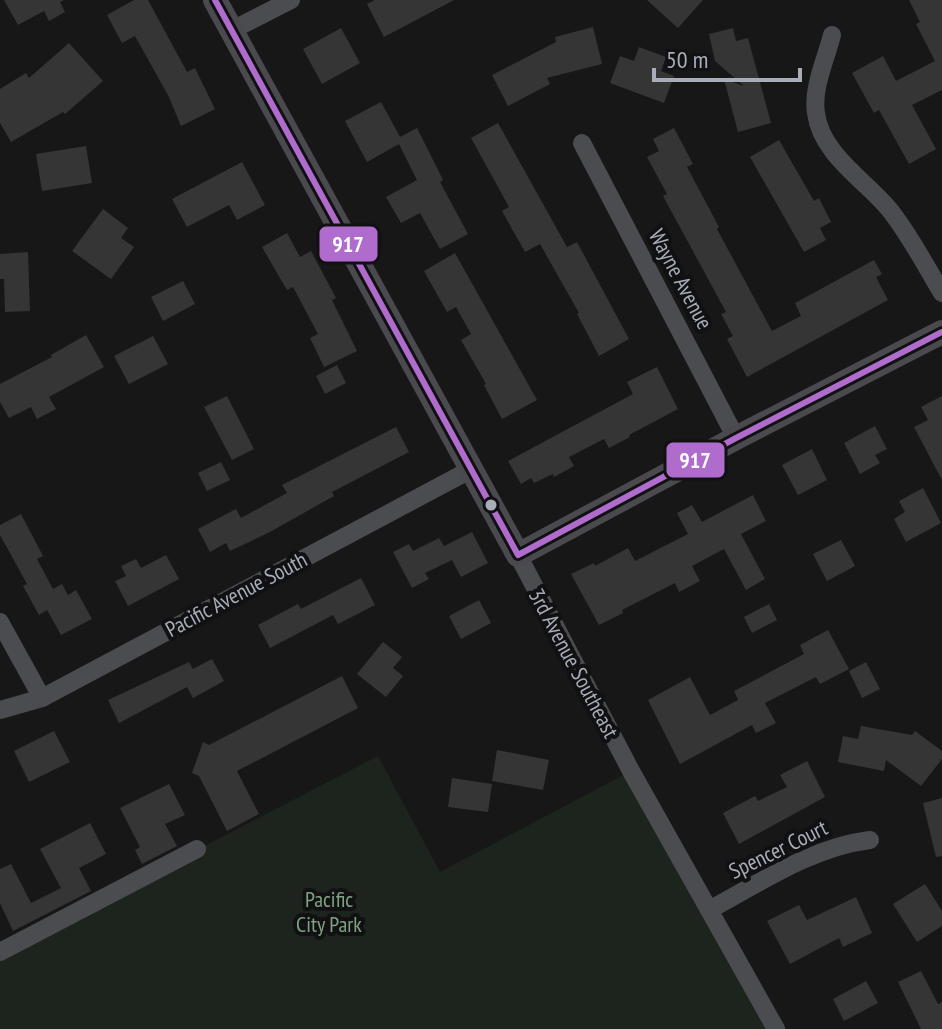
<svg xmlns="http://www.w3.org/2000/svg" width="942" height="1029" font-family="'PT Sans Narrow',sans-serif">
<style>
.green{fill:#1d241e}
.building{fill:#353536}
.lines{fill:none;stroke-linecap:round;stroke-linejoin:round}
.street{stroke:#4b4c50;stroke-width:18}
.secondary{stroke:#4a4a4e;stroke-width:24}
.bus-1-casing{stroke:#111113;stroke-width:12}
.bus-1{stroke:#b06ccc;stroke-width:6}
.bus-dot{fill:#a8adb8;stroke:#111113;stroke-width:3}
.labels{text-anchor:middle;stroke-width:8;stroke-linejoin:round;paint-order:stroke}
.street-label{font-size:22px;fill:#a8adb8;stroke:#111113}
.park-label{font-size:22px;fill:#7fa381;stroke:#111113}
.line-badge{stroke:#111113;stroke-width:3}
.badge-label{font-size:22px;text-anchor:middle;font-weight:bold;fill:#fff}
</style>
<rect width="100%" height="100%" fill="#171717"/>
<polygon class="green" points="378,756 440,872 631,771 776,1029 0,1029 0,952"/>
<g class="building">
<polygon points="4,0 64,0 60,2 65,12 49,21 44,11 18,25"/>
<polygon points="134,0 148,0 187,72 195,68 215,109 181,126 169,97 135,36 122,43 107,15"/>
<polygon points="375,0 454,0 384,37 367,4"/>
<polygon points="647,0 703,0 678,28"/>
<polygon points="909,0 942,0 942,90 912,105 936,149 909,164 879,110 874,113 852,73 883,56 896,81 935,61 916,24 920,22"/>
<polygon points="593,27 602,64 547,78 550,84 508,106 492,75 556,42 555,37"/>
<polygon points="341,28 360,63 322,84 303,49"/>
<polygon points="733,28 736,41 748,38 771,123 738,132 724,79 744,86 715,61 709,34"/>
<polygon points="69,43 103,81 65,114 63,112 11,142 0,123 0,89 26,73 29,78"/>
<polygon points="639,47 666,57 661,71 674,76 664,103 610,83 620,56 634,61"/>
<polygon points="381,102 400,137 417,128 443,180 440,182 468,234 440,249 420,213 401,223 386,197 417,180 399,144 367,162 345,121"/>
<polygon points="498,123 567,247 577,242 629,339 599,356 577,314 579,313 540,244 525,252 502,211 509,207 471,138"/>
<polygon points="674,128 693,164 687,167 719,227 717,229 772,331 801,316 795,303 874,260 882,274 876,277 888,300 747,377 727,339 733,336 721,314 726,312 663,196 667,194 647,157 659,151 653,139"/>
<polygon points="779,140 814,201 819,198 831,222 820,228 826,240 804,252 750,157"/>
<polygon points="86,146 92,183 42,191 36,154"/>
<polygon points="242,162 265,205 237,220 229,205 187,227 172,199"/>
<polygon points="103,209 128,228 121,238 134,247 111,279 72,251"/>
<polygon points="287,233 300,257 311,251 336,298 332,300 357,351 324,367 310,338 318,334 293,287 287,290 262,247"/>
<polygon points="28,252 30,311 5,312 4,279 0,279 0,254"/>
<polygon points="455,253 537,400 502,419 484,385 486,384 461,340 471,334 456,307 447,312 424,271"/>
<polygon points="183,281 195,304 163,321 151,297"/>
<polygon points="86,335 104,367 49,397 56,409 37,419 31,407 9,418 0,402 0,384 52,357 51,355"/>
<polygon points="153,336 168,364 129,384 114,356"/>
<polygon points="337,365 346,383 325,394 316,376"/>
<polygon points="657,367 678,409 629,435 630,437 609,448 604,439 569,457 574,466 554,477 553,474 534,483 531,478 521,484 508,461 633,394 627,382"/>
<polygon points="227,396 254,449 232,460 204,407"/>
<polygon points="942,396 942,480 914,427 928,420 921,407"/>
<polygon points="875,426 887,449 875,455 880,463 860,474 844,443"/>
<polygon points="396,427 409,452 332,492 334,496 270,532 230,551 226,543 210,552 198,529 236,509 241,518 287,493 282,485"/>
<polygon points="812,449 827,480 798,495 782,465"/>
<polygon points="221,462 230,480 207,491 198,473"/>
<polygon points="923,488 941,523 906,542 894,519 905,512 899,501"/>
<polygon points="753,495 766,521 741,534 765,579 746,590 724,549 692,566 700,581 679,592 675,583 622,610 623,613 599,625 571,574 594,563 595,566 628,548 635,561 688,534 677,513 692,505 702,522"/>
<polygon points="21,514 43,556 37,559 53,589 62,584 68,595 76,590 92,619 61,635 47,610 39,615 23,586 27,584 0,535 0,525"/>
<polygon points="472,532 488,563 461,577 452,560 425,573 429,579 412,588 393,552 409,544 413,551 439,538 444,546"/>
<polygon points="841,540 855,566 827,581 813,554"/>
<polygon points="166,555 179,579 128,606 115,581 126,576 121,566 136,559 141,568"/>
<polygon points="361,578 375,605 338,624 333,615 270,648 258,625 298,604 301,609"/>
<polygon points="479,600 491,623 461,639 449,616"/>
<polygon points="769,604 777,620 752,633 744,617"/>
<polygon points="828,630 849,669 820,684 816,677 765,703 776,723 756,733 752,725 680,764 648,700 690,677 710,715 738,700 734,691 804,654 800,645"/>
<polygon points="383,642 402,657 393,668 403,676 386,697 357,674"/>
<polygon points="212,659 224,681 193,698 187,687 119,723 108,700 189,662 193,669"/>
<polygon points="866,662 880,689 862,698 849,671"/>
<polygon points="342,676 358,708 237,771 259,814 227,831 199,776 192,773 203,742 209,745"/>
<polygon points="861,726 912,735 915,731 942,751 942,759 921,786 886,760 884,771 838,762 843,736 858,739"/>
<polygon points="54,731 70,762 29,782 14,751"/>
<polygon points="497,750 549,760 543,790 492,781"/>
<polygon points="807,761 825,797 739,844 723,813 755,796 758,801 787,787 780,775"/>
<polygon points="452,778 492,784 488,812 448,807"/>
<polygon points="169,784 185,815 165,824 177,846 142,864 135,850 140,847 120,808"/>
<polygon points="942,798 942,856 936,857 923,803"/>
<polygon points="90,823 106,854 79,868 91,891 13,931 0,903 0,869 11,864 31,903 61,888 40,849"/>
<polygon points="925,884 942,911 942,926 917,942 893,904"/>
<polygon points="856,897 872,933 843,947 839,938 790,964 767,921 799,905 807,920"/>
<polygon points="921,971 938,1004 942,1002 942,1029 921,1029 898,982"/>
<polygon points="866,981 878,1003 844,1021 833,999"/>
</g>
<g class="lines">
<g class="street">
<polyline points="232,30 291,0"/>
<path d="M832,35C826,59 812,88 816,113C821,154 865,180 889,209C910,235 925,265 942,293"/>
<polyline points="582,143 736,438"/>
<polyline points="518,555 631,771 776,1029"/>
<polyline points="0,622 42,698"/>
<polyline points="0,710 42,698 470,470"/>
<path d="M709,910C760,883 812,847 870,840"/>
<polyline points="0,952 197,849"/>
</g>
<polyline class="secondary" points="215,0 518,555 736,438 942,332"/>
<defs>
<polyline id="bus-1" points="215,0 518,555 736,438 942,332"/>
</defs>
<use href="#bus-1" class="bus-1-casing"/>
<use href="#bus-1" class="bus-1"/>
</g>
<circle class="bus-dot" cx="491" cy="505" r="7"/>
<g class="labels">
<g class="street-label">
<text transform="translate(681 279) rotate(62)" y="8">Wayne Avenue</text>
<text transform="translate(236 594) rotate(-28)" y="8">Pacific Avenue South</text>
<text transform="translate(574 663) rotate(62)" y="8">3rd Avenue Southeast</text>
<text transform="translate(778 849) rotate(-26)" y="8">Spencer Court</text>
</g>
<g class="park-label">
<text x="329" y="907">Pacific<tspan x="329" dy="25">City Park</tspan></text>
</g>
</g>
<g class="line-badge">
<rect x="318" y="225" width="61" height="38" rx="8" fill="#b06ccc"/>
<rect x="665" y="441" width="61" height="38" rx="8" fill="#b06ccc"/>
</g>
<g class="badge-label">
<text x="348" y="252">917</text>
<text x="695" y="468">917</text>
</g>
<path d="M654 68v12h146v-12" fill="none" stroke="#a8adb8" stroke-width="4"/>
<text x="666" y="68" font-size="24" fill="#a8adb8" stroke="#111113" stroke-width="6" paint-order="stroke">50 m</text>
</svg>
